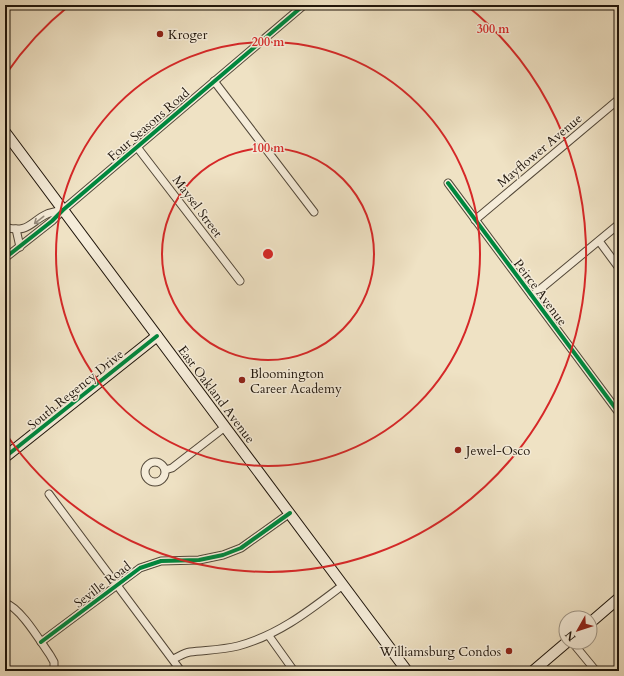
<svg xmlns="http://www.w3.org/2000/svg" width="624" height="676" font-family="Cardo,serif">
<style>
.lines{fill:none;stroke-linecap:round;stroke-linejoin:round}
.street-casing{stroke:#534839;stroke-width:9}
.secondary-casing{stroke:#1f150b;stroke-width:12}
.street{stroke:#f5ecd9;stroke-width:7}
.secondary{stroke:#f5ecd9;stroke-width:10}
.cycleway-casing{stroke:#f5ecd9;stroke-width:6}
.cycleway{stroke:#00873e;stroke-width:4}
.oneway{stroke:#958b7c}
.ring{fill:none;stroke:#d62828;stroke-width:2}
.poi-dot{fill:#8f2418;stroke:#f5ecd9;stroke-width:1.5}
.labels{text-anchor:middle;stroke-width:3;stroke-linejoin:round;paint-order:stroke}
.poi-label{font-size:13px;fill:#1f150b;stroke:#f5ecd9;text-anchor:start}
.street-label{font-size:13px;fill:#1f150b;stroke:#f5ecd9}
.centre{fill:#d62828;stroke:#f5ecd9;stroke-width:2}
.ring-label{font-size:12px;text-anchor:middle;font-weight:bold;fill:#d62828;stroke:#f5ecd9;stroke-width:3;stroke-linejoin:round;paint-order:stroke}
</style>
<rect width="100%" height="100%" fill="#efe2c4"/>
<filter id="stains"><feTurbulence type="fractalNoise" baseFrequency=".005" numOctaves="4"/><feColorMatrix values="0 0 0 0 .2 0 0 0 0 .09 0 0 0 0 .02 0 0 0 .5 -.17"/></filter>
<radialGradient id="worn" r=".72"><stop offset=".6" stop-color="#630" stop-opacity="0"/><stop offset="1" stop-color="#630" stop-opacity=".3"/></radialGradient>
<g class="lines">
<defs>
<g id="street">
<polyline points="214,81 314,212"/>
<polyline points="137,147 240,281"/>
<polyline points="448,183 619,413"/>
<polyline points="475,220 619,99"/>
<path d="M5,227C28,234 30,222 47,214C51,212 58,211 63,210"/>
<polyline points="16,229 20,247"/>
<polyline points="599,241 619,268"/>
<polyline points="5,258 52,221 63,210 304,5"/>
<polyline points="532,296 619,224"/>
<circle cx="155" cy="472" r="10"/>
<polyline points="165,470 172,468 225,427"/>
<polyline points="49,494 181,671"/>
<path d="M5,603C21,608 40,641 50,655L54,662V671"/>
<polyline points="269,636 294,671"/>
<polyline points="41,642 140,568 161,561 199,560 223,555 241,548 290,513"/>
<polyline points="572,642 596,671"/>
<path d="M173,659C178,657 184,653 190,652C206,650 222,650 238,646C279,635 310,610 343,585"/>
</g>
<g id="secondary">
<polyline points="5,132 407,671"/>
<polyline points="5,457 157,336"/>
<polyline points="590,623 619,598"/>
<polyline points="533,671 567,642"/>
</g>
</defs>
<use href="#street" class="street-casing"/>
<use href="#secondary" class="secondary-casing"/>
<use href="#street" class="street"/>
<use href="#secondary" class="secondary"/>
<defs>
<g id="cycleway">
<polyline points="448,183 619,413"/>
<polyline points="5,258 52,221 63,210 304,5"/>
<polyline points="5,457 157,336"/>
<polyline points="41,642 140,568 161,561 199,560 223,555 241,548 290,513"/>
</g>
</defs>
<use href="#cycleway" class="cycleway-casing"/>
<use href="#cycleway" class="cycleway"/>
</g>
<defs><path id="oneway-shaft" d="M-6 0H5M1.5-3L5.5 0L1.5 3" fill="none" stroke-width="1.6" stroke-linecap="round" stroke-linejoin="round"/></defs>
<use class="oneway" href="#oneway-shaft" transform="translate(39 220) rotate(142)"/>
<g class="ring">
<circle cx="268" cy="254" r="106"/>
<circle cx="268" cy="254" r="212"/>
<path d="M6 74A318 318 0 0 1 70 5M466 5A318 318 0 1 1 6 434"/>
</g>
<g class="poi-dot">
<circle cx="160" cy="34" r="4"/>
<circle cx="242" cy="380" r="4"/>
<circle cx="458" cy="450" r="4"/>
<circle cx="509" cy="651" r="4"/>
</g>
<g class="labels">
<g class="poi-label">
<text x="168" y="39">Kroger</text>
<text x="250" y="378">Bloomington<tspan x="250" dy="15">Career Academy</tspan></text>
<text x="466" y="455">Jewel-Osco</text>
<text x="501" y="656" text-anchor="end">Williamsburg Condos</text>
</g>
<g class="street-label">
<text transform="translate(148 124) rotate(-41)" y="5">Four Seasons Road</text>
<text transform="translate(539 150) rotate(-40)" y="5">Mayflower Avenue</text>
<text transform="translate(198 206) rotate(53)" y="5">Maysel Street</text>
<text transform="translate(541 292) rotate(53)" y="5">Peirce Avenue</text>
<text transform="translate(75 389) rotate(-39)" y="5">South Regency Drive</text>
<text transform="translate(217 394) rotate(53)" y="5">East Oakland Avenue</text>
<text transform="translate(102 584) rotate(-37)" y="5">Seville Road</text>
</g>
</g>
<circle cx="268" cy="254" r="6" class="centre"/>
<g class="ring-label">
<text x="493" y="33">300 m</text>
<text x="268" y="46">200 m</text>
<text x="268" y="152">100 m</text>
</g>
<rect width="624" height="676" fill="none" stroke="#efe2c4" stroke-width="20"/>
<rect x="6" y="6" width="612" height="664" fill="none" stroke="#1f150b" stroke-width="2"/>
<rect x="10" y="10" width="604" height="656" fill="none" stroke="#1f150b"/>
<g transform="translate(578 630) rotate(231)"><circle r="19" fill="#f5ecd9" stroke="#9f9687"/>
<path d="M0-3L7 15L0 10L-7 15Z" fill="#8f2418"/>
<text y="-6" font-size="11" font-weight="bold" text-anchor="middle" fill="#1f150b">N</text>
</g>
<rect width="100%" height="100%" filter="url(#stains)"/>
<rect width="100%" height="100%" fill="url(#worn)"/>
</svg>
